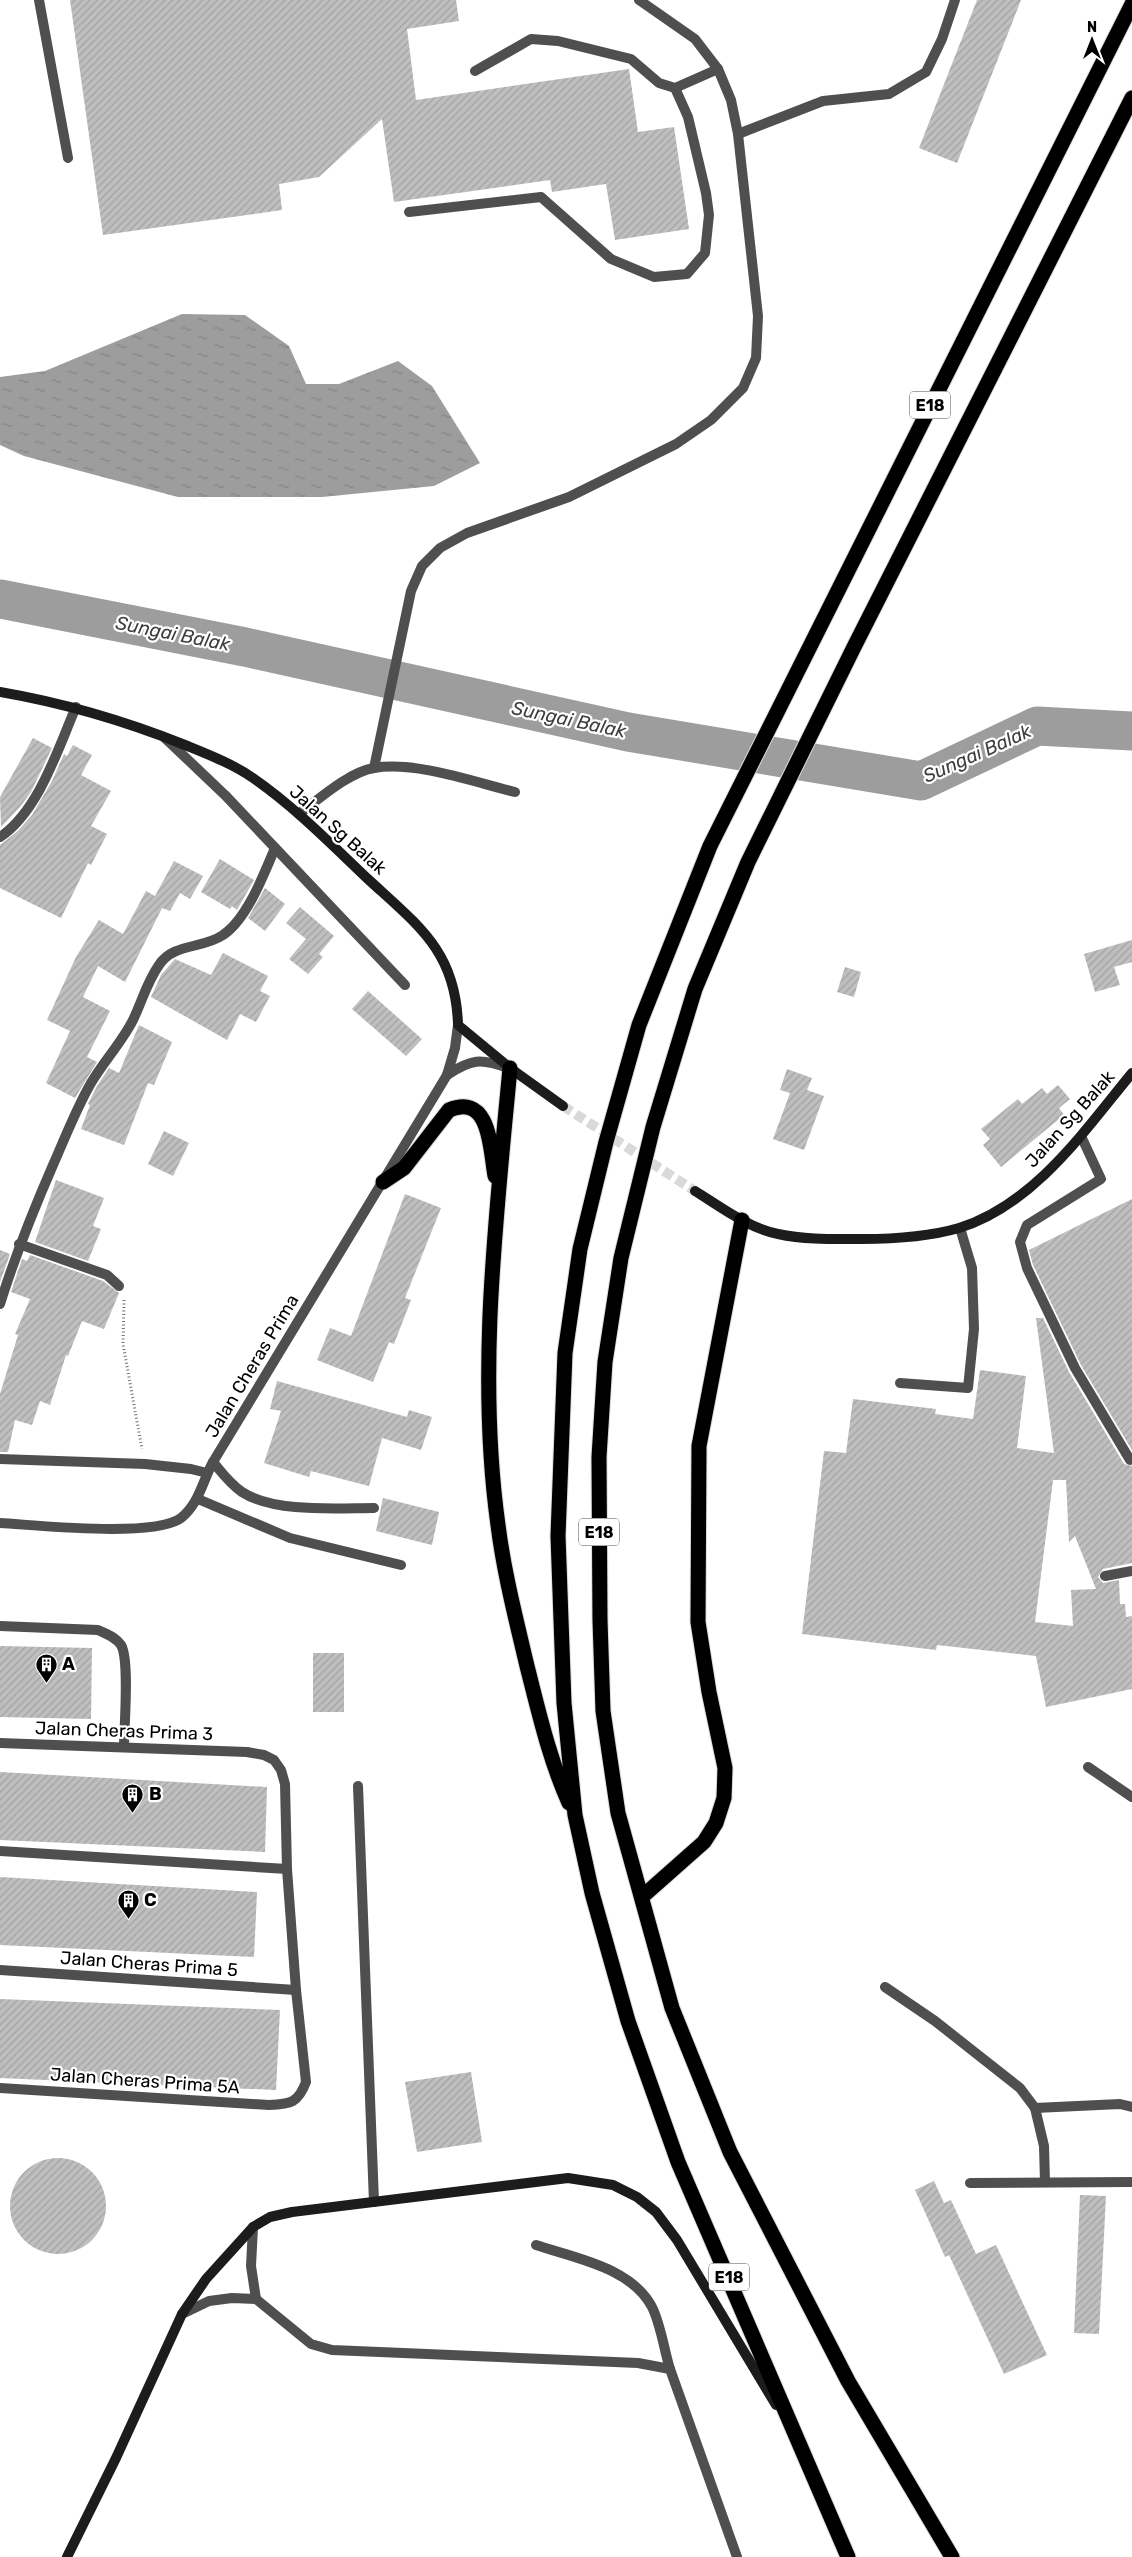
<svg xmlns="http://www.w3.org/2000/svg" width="1132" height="2557" font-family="Rubik,sans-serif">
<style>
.water{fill:url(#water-ripples)}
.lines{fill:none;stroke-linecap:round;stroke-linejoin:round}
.river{stroke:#9d9d9d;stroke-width:39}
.building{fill:url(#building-hatch);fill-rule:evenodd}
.secondary-tunnel{stroke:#d9d9d9;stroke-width:10;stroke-dasharray:10 5;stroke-linecap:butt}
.highway-casing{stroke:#dbdbdb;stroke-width:17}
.path{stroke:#717171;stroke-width:3;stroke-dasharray:1 2.5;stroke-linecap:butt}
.lane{stroke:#4f4f4f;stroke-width:10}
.street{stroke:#4f4f4f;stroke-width:10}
.secondary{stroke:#1c1c1c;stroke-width:10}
.highway{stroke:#000;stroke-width:15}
.labels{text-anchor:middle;stroke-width:4.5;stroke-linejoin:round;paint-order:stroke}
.shield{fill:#fff;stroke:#4c4c4c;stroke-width:1}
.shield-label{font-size:16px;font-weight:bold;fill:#000}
.street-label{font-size:18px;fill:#000;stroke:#fff}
.poi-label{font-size:18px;font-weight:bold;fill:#000;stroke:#fff;text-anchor:start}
.water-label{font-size:19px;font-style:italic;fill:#3e3e3e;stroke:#fff}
</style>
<defs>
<pattern id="water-ripples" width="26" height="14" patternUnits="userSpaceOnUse" patternTransform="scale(1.25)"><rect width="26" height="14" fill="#9d9d9d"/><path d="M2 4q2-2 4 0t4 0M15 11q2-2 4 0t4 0" fill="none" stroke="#858585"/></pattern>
<pattern id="building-hatch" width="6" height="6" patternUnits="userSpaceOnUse" patternTransform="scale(1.25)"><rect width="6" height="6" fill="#bfbfbf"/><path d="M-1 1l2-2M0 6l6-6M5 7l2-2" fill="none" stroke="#a2a2a2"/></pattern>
</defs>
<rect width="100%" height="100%" fill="#fff"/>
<polygon class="water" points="182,314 245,315 289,346 306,384 339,384 398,361 432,386 480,463 434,486 322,497 178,497 24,456 0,445 0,377 45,371"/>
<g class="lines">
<polyline class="river" points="0,599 245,647 628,732 921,781 1037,726 1132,731"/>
</g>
<g class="building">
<polygon points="70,0 456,0 459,21 407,29 416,100 629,69 638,132 674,127 689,229 615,240 606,184 552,192 550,180 394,202 382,119 319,177 279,184 282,210 103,235"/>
<polygon points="977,0 1021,0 957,163 919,148"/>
<polygon points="33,738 52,748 31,792 20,807 1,827 0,797"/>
<polygon points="73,745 92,755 81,775 111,791 91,826 107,834 91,865 88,863 61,918 0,888 0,845 18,831 32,815 52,781 64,754 67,756"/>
<polygon points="220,859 254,880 237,910 232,906 230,909 201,892"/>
<polygon points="174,861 203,876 190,899 180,893 170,911 162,908 125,982 98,966 83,997 110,1011 87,1057 97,1062 75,1098 46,1083 70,1031 47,1020 76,957 99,920 123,934 146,891 155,896"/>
<polygon points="265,888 285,904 265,931 248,918"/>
<polygon points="300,907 334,936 319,954 323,957 308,974 289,959 306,939 286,923"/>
<polygon points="1132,940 1132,962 1114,967 1120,985 1095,992 1084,954"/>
<polygon points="223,953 268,976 260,991 270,996 256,1022 240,1014 227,1040 151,997 161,975 175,959 211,975"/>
<polygon points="845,967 861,972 854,997 837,992"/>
<polygon points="368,991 422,1039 406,1056 352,1009"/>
<polygon points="139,1025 172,1042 154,1085 148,1083 124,1145 81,1129 90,1105 88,1104 97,1086 109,1068 119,1073"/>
<polygon points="787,1069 812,1078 807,1090 824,1096 804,1150 773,1139 790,1093 780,1090"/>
<polygon points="1058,1085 1070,1099 1059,1108 1064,1115 1001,1167 983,1145 990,1139 981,1129 1018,1099 1022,1104 1042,1088 1047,1094"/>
<polygon points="164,1131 189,1143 173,1176 148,1164"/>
<polygon points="56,1180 104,1198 93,1226 101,1229 88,1261 35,1242"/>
<polygon points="405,1194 441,1208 405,1298 411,1300 394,1344 389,1342 373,1382 317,1360 330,1328 351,1336"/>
<polygon points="1132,1199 1132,1450 1081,1365 1033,1265 1029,1250"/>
<polygon points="0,1250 10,1254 0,1282"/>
<polygon points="30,1255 103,1281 119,1293 104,1329 82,1321 68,1356 66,1355 50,1405 40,1401 32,1425 15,1420 8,1452 0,1452 0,1394 18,1335 15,1334 30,1299 11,1292 22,1259 27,1261"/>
<path d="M1036,1318H1043L1069,1372L1124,1464L1132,1466V1563L1103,1569L1098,1577L1103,1583L1119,1580L1120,1604H1125L1126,1617L1132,1616V1689L1046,1707L1036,1656L937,1645L936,1650L802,1634L824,1451L846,1453L853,1399L936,1409L935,1414L973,1419L980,1370L1026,1376L1017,1448L1054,1453ZM1053,1480H1066L1069,1542L1075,1536L1096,1589L1071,1590L1073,1626L1035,1622Z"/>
<polygon points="277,1381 407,1417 409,1410 432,1417 421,1450 382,1438 369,1486 311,1471 309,1477 264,1463 281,1411 270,1409"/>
<polygon points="383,1498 439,1512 432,1545 376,1531"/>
<polygon points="0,1646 92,1648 91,1719 0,1717"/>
<rect x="313" y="1653" width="31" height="59"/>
<polygon points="0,1772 267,1787 265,1852 0,1840"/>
<polygon points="0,1877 257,1892 254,1957 0,1945"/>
<polygon points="0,1999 280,2010 276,2090 0,2078"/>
<polygon points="471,2072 482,2142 417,2152 405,2082"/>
<circle cx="58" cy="2206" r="48"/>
<polygon points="934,2181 944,2203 951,2200 976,2254 996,2245 1047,2355 1004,2374 949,2255 945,2257 915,2190"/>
<polygon points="1080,2195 1106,2196 1099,2334 1074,2333"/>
</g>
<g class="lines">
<polyline class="secondary-tunnel" points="563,1106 695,1191"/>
<defs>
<g id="highway">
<path d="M510,1068C496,1219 477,1374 498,1525C504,1573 516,1619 527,1666C539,1713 549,1758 569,1803"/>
<path d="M383,1182L404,1168L449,1110C491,1093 490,1149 495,1176"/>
<polyline points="643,1896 704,1842 716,1823 724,1798 725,1768 709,1692 698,1622 699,1446 742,1220"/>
<polyline points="848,2557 678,2162 628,2021 592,1893 575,1815 564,1703 558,1536 565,1353 580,1249 606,1142 639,1025 710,846 1132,4"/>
<polyline points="952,2557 848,2381 730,2152 672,2008 618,1813 603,1711 600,1620 599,1457 605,1362 621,1258 653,1127 695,989 748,862 854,647 1132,98"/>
</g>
</defs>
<use href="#highway" class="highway-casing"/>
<polyline class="path" points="124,1300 123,1344 142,1449"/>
<g class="lane">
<polyline points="39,0 68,158"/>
<polyline points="475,71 531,39 558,41 631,59 659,83 675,88 718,69"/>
<polyline points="738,134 823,101 889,94 926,72 942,39 955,0"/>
<polyline points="409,212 541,197 611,259 654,277 687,274 705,253 709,215 706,193 688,117 675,88"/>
<polyline points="1081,1136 1101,1179 1027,1225 1020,1242 1027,1268 1075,1368 1130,1460"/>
<polyline points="900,1383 968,1388 974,1329 972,1268 960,1228"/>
<polyline points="1105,1576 1132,1571"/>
<polyline points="1088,1767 1132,1797"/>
<polyline points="358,1786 374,2202"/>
<polyline points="0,1851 287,1869"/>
<polyline points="885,1987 935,2021 1020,2088 1035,2108 1044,2146 1045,2182"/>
<polyline points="1035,2108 1120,2104 1132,2107"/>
<polyline points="970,2183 1132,2182"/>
<path d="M536,2245C574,2258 631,2267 652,2307C661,2325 664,2350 670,2369"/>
</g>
<g class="street">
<polyline points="165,738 225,795 405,985"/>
<polyline points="374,768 411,591 422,566 440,548 467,533 569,497 676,444 711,420 743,388 756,358 758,316 738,134 731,100 718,69 695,39 639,0"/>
<path d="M299,814C319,799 349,772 374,768C416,761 474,782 515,792"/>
<path d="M0,837C39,811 58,748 76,707"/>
<path d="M447,1075C471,1059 481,1058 508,1068"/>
<polyline points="19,1244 107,1275 119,1286"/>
<path d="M0,1304C15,1256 33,1211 53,1165C65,1138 76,1109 91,1083C104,1061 122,1042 133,1020C142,1001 147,982 159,965C173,943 203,949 223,935C247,919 264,874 275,848"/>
<polyline points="0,1459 145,1464 191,1469 207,1473"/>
<path d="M213,1462C222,1473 230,1484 242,1492C274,1513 337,1508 374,1508"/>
<polyline points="198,1499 290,1538 401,1565"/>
<path d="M0,1523C37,1525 154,1538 181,1518C199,1504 203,1480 213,1462L447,1075L455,1048L458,1025"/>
<path d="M0,1626L98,1630C106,1634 116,1637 121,1645C130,1660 124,1727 124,1747"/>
<path d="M0,1743L247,1752L264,1755L274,1760L281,1770L285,1784L287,1869L296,1990L306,2082C298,2103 291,2104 269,2105L0,2088"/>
<polyline points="0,1970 296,1990"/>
<polyline points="253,2227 251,2266 256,2299"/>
<polyline points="182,2314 209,2301 232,2298 256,2299 311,2344 332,2350 638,2363 670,2369 737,2557"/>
</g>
<g class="secondary">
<path d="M0,692C64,703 125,721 185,745C207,754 233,764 253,778C295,807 332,845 369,880C419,926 456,952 458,1025L510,1068L563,1106"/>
<path d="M695,1191C721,1207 748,1228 778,1234C806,1240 834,1239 862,1239C894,1239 928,1237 959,1228C1034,1205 1085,1130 1132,1073"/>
<polyline points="67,2557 116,2458 182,2314 206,2279 253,2227 270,2217 292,2212 568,2178 613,2185 637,2197 656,2212 677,2240 776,2405"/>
</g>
<use href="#highway" class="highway"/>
</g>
<defs>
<symbol id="building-pin" viewBox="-11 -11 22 30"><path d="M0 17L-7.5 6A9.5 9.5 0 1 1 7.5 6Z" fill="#000" stroke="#fff"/><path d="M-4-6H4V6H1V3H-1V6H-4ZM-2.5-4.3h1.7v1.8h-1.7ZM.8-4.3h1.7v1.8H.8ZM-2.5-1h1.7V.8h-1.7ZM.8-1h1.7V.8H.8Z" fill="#fff"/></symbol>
</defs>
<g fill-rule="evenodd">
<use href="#building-pin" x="34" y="1652" width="25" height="34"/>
<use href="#building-pin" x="120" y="1782" width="25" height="34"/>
<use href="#building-pin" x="116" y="1888" width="25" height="34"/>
</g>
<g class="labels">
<g class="shield">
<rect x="910" y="391.5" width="40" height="27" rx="4"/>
<rect x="579" y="1518.5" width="40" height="27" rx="4"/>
<rect x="709" y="2263.5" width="40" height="27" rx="4"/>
</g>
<g class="shield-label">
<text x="930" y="411">E18</text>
<text x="599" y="1538">E18</text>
<text x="729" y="2283">E18</text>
</g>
<g class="street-label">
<text transform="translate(338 830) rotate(42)" y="6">Jalan Sg Balak</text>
<text transform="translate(1070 1119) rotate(-48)" y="6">Jalan Sg Balak</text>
<text transform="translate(252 1366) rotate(-59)" y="6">Jalan Cheras Prima</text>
<text transform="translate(124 1731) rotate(2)" y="6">Jalan Cheras Prima 3</text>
<text transform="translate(149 1964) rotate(4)" y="6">Jalan Cheras Prima 5</text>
<text transform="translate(145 2081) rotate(4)" y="6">Jalan Cheras Prima 5A</text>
</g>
<g class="poi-label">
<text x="62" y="1670">A</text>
<text x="149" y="1800">B</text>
<text x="144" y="1906">C</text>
</g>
<g class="water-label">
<text transform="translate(173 633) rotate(11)" y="7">Sungai Balak</text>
<text transform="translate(569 719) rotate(12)" y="7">Sungai Balak</text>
<text transform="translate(977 753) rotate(-24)" y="7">Sungai Balak</text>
</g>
</g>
<g transform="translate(1092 40)" stroke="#ffffff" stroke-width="4" paint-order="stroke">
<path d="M0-4L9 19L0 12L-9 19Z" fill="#000000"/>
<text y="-8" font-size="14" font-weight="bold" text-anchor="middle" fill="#000000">N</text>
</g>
</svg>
